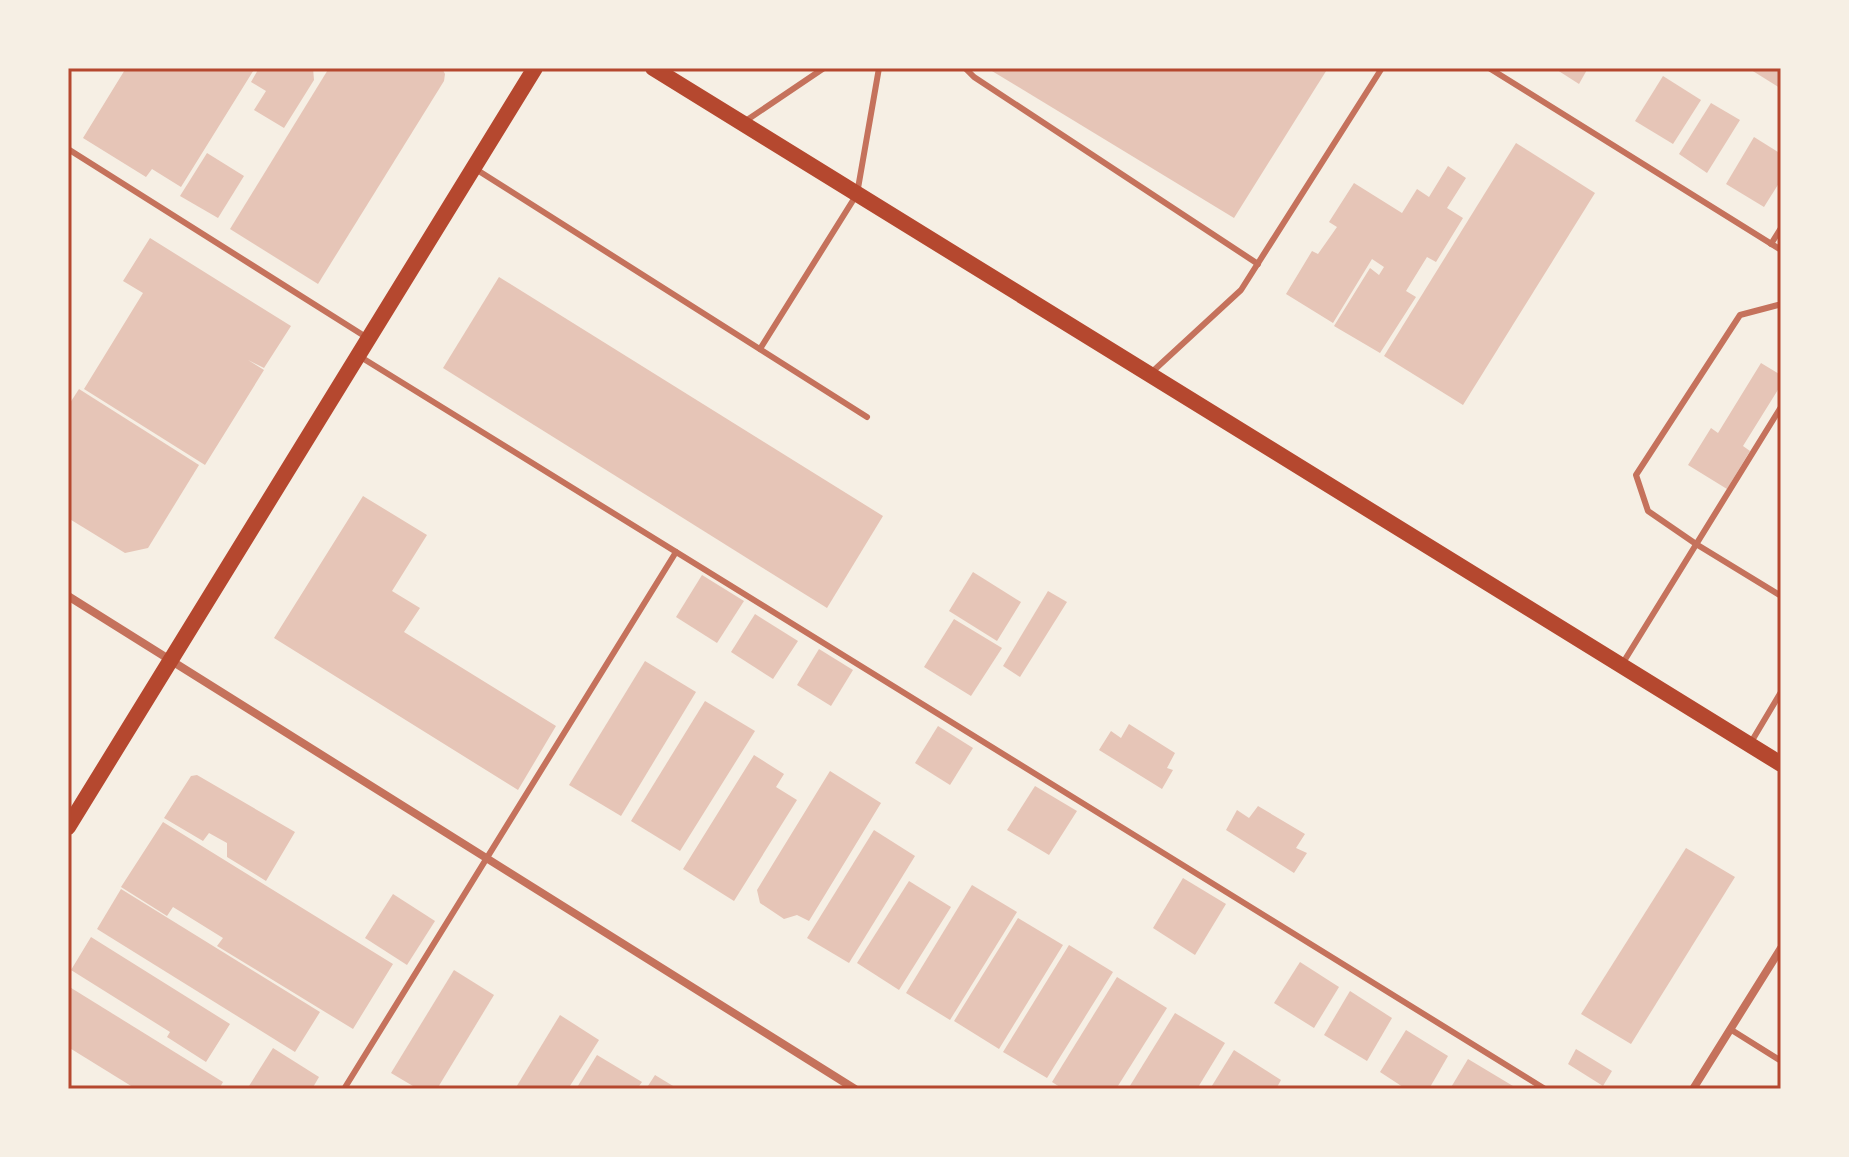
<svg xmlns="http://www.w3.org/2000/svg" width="1849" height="1157" font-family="Lato,sans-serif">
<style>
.building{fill:#e6c5b7}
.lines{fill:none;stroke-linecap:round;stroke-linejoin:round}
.service{stroke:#c5725c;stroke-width:6}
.minor{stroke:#c5725c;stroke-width:8}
.secondary{stroke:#b5482f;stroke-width:16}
.neatline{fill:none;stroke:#b5482f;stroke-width:3}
</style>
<rect width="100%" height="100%" fill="#f6efe4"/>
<g class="building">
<polygon points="126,68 255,68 181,187 152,169 146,177 83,138"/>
<polygon points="259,68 313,68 314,80 284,128 254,110 266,91 251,82"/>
<polygon points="329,68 442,68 445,74 444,81 318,284 230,229"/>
<polygon points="987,68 1328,68 1234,218"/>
<polygon points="1554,68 1588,68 1579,84"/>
<polygon points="1748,68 1781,68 1781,87 1780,88"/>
<polygon points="1663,76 1701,100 1673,144 1635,121"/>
<polygon points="1711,103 1740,120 1707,173 1679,154"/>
<polygon points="1754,137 1781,154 1781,180 1764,207 1726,184"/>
<polygon points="1516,143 1595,193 1463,405 1384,356"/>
<polygon points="207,153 244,176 218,218 180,196"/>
<polygon points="1448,166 1466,178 1447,208 1463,218 1436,262 1427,257 1406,291 1416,297 1380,353 1334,326 1370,268 1379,275 1384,267 1372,259 1333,323 1286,294 1312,251 1318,254 1337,227 1329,222 1354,183 1402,213 1417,189 1429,197"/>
<polygon points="150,238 291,326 264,368 248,360 264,370 205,465 84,389 143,293 123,281"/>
<polygon points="499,277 883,516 827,608 443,368"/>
<polygon points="1761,363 1781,375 1781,385 1743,446 1750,451 1727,489 1688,465 1711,428 1718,433"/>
<polygon points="79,389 199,465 148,548 125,553 68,518 68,406"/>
<polygon points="363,496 427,535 392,591 420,608 404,632 556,726 518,790 274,638"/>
<polygon points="973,572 1021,602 997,641 949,611"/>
<polygon points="702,575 744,601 717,643 676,617"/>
<polygon points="1048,591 1067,602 1020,677 1003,666"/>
<polygon points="755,614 798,641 773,679 731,652"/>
<polygon points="954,619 1002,648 971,696 924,667"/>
<polygon points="819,649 853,670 831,706 797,685"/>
<polygon points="645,661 696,692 621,816 569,785"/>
<polygon points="705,701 755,731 680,851 631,821"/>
<polygon points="1129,724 1175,753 1167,768 1173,770 1162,789 1099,750 1111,731 1121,738"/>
<polygon points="938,726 973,748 950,785 915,763"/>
<polygon points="754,755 784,774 776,787 797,800 734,901 683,869"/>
<polygon points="830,771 881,803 809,921 797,915 784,919 760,903 757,890"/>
<polygon points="197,775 295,832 266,881 227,857 227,843 209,833 203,841 164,818 191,776"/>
<polygon points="1035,786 1077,811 1049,855 1007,830"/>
<polygon points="1258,806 1305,834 1296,848 1307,853 1294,873 1226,830 1237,810 1249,818"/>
<polygon points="163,822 393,964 353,1029 217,946 223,938 173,907 167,916 121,887"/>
<polygon points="874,830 915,856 849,963 807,938"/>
<polygon points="1686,848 1735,877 1631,1044 1581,1014"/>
<polygon points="1183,878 1226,904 1195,955 1153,928"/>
<polygon points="909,881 951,907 899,990 857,963"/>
<polygon points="972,885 1017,912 950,1020 906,993"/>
<polygon points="121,889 320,1012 295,1052 97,929"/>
<polygon points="393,894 435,921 407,965 365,938"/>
<polygon points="1018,918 1063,945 999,1049 954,1021"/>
<polygon points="91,937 230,1024 206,1062 167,1037 170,1032 71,970"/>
<polygon points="1069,945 1113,972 1047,1078 1003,1052"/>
<polygon points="1300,962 1339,987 1314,1028 1274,1003"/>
<polygon points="454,970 494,995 437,1089 418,1089 391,1073"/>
<polygon points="1117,977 1167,1008 1116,1089 1063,1089 1052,1082"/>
<polygon points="68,986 223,1082 219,1089 136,1089 68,1047"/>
<polygon points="1350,991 1392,1018 1367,1061 1324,1035"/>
<polygon points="1175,1013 1225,1043 1197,1089 1128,1089"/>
<polygon points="560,1015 599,1040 568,1089 515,1089"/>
<polygon points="1406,1030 1448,1056 1429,1089 1406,1089 1380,1072"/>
<polygon points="273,1048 319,1077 312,1089 253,1089 249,1086"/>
<polygon points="1576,1049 1612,1071 1603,1086 1568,1064"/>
<polygon points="1234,1050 1281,1080 1276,1089 1210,1089"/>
<polygon points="597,1055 642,1082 637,1089 576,1089"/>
<polygon points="1468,1059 1513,1086 1511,1089 1450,1089"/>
<polygon points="655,1075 678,1089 646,1089"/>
</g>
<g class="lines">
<g class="service">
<polyline points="965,68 974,77 1258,264"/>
<polyline points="1489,68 1781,250"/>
<polyline points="744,122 824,68"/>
<polyline points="68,149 366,337"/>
<polyline points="474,168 867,417"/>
<polyline points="1771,244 1781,228"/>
<polyline points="1781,306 1778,305 1740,315 1636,475 1648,511 1696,544 1781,596"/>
<polyline points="760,349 857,194 879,68"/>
<polyline points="359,356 1545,1089"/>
<polyline points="1152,372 1241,290 1382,68"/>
<polyline points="1621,666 1781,407"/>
<polyline points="1750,744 1781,692"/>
<polyline points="1730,1029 1781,1061"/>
<polyline points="344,1089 676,552"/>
</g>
<g class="minor">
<polyline points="68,596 855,1089"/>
<polyline points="1693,1089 1781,948"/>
</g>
<g class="secondary">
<polyline points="653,68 1781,764"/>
<polyline points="68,827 535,68"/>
</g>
</g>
<rect width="1849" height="1157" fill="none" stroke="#f6efe4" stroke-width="140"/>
<rect x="70" y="70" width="1709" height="1017" class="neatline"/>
</svg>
